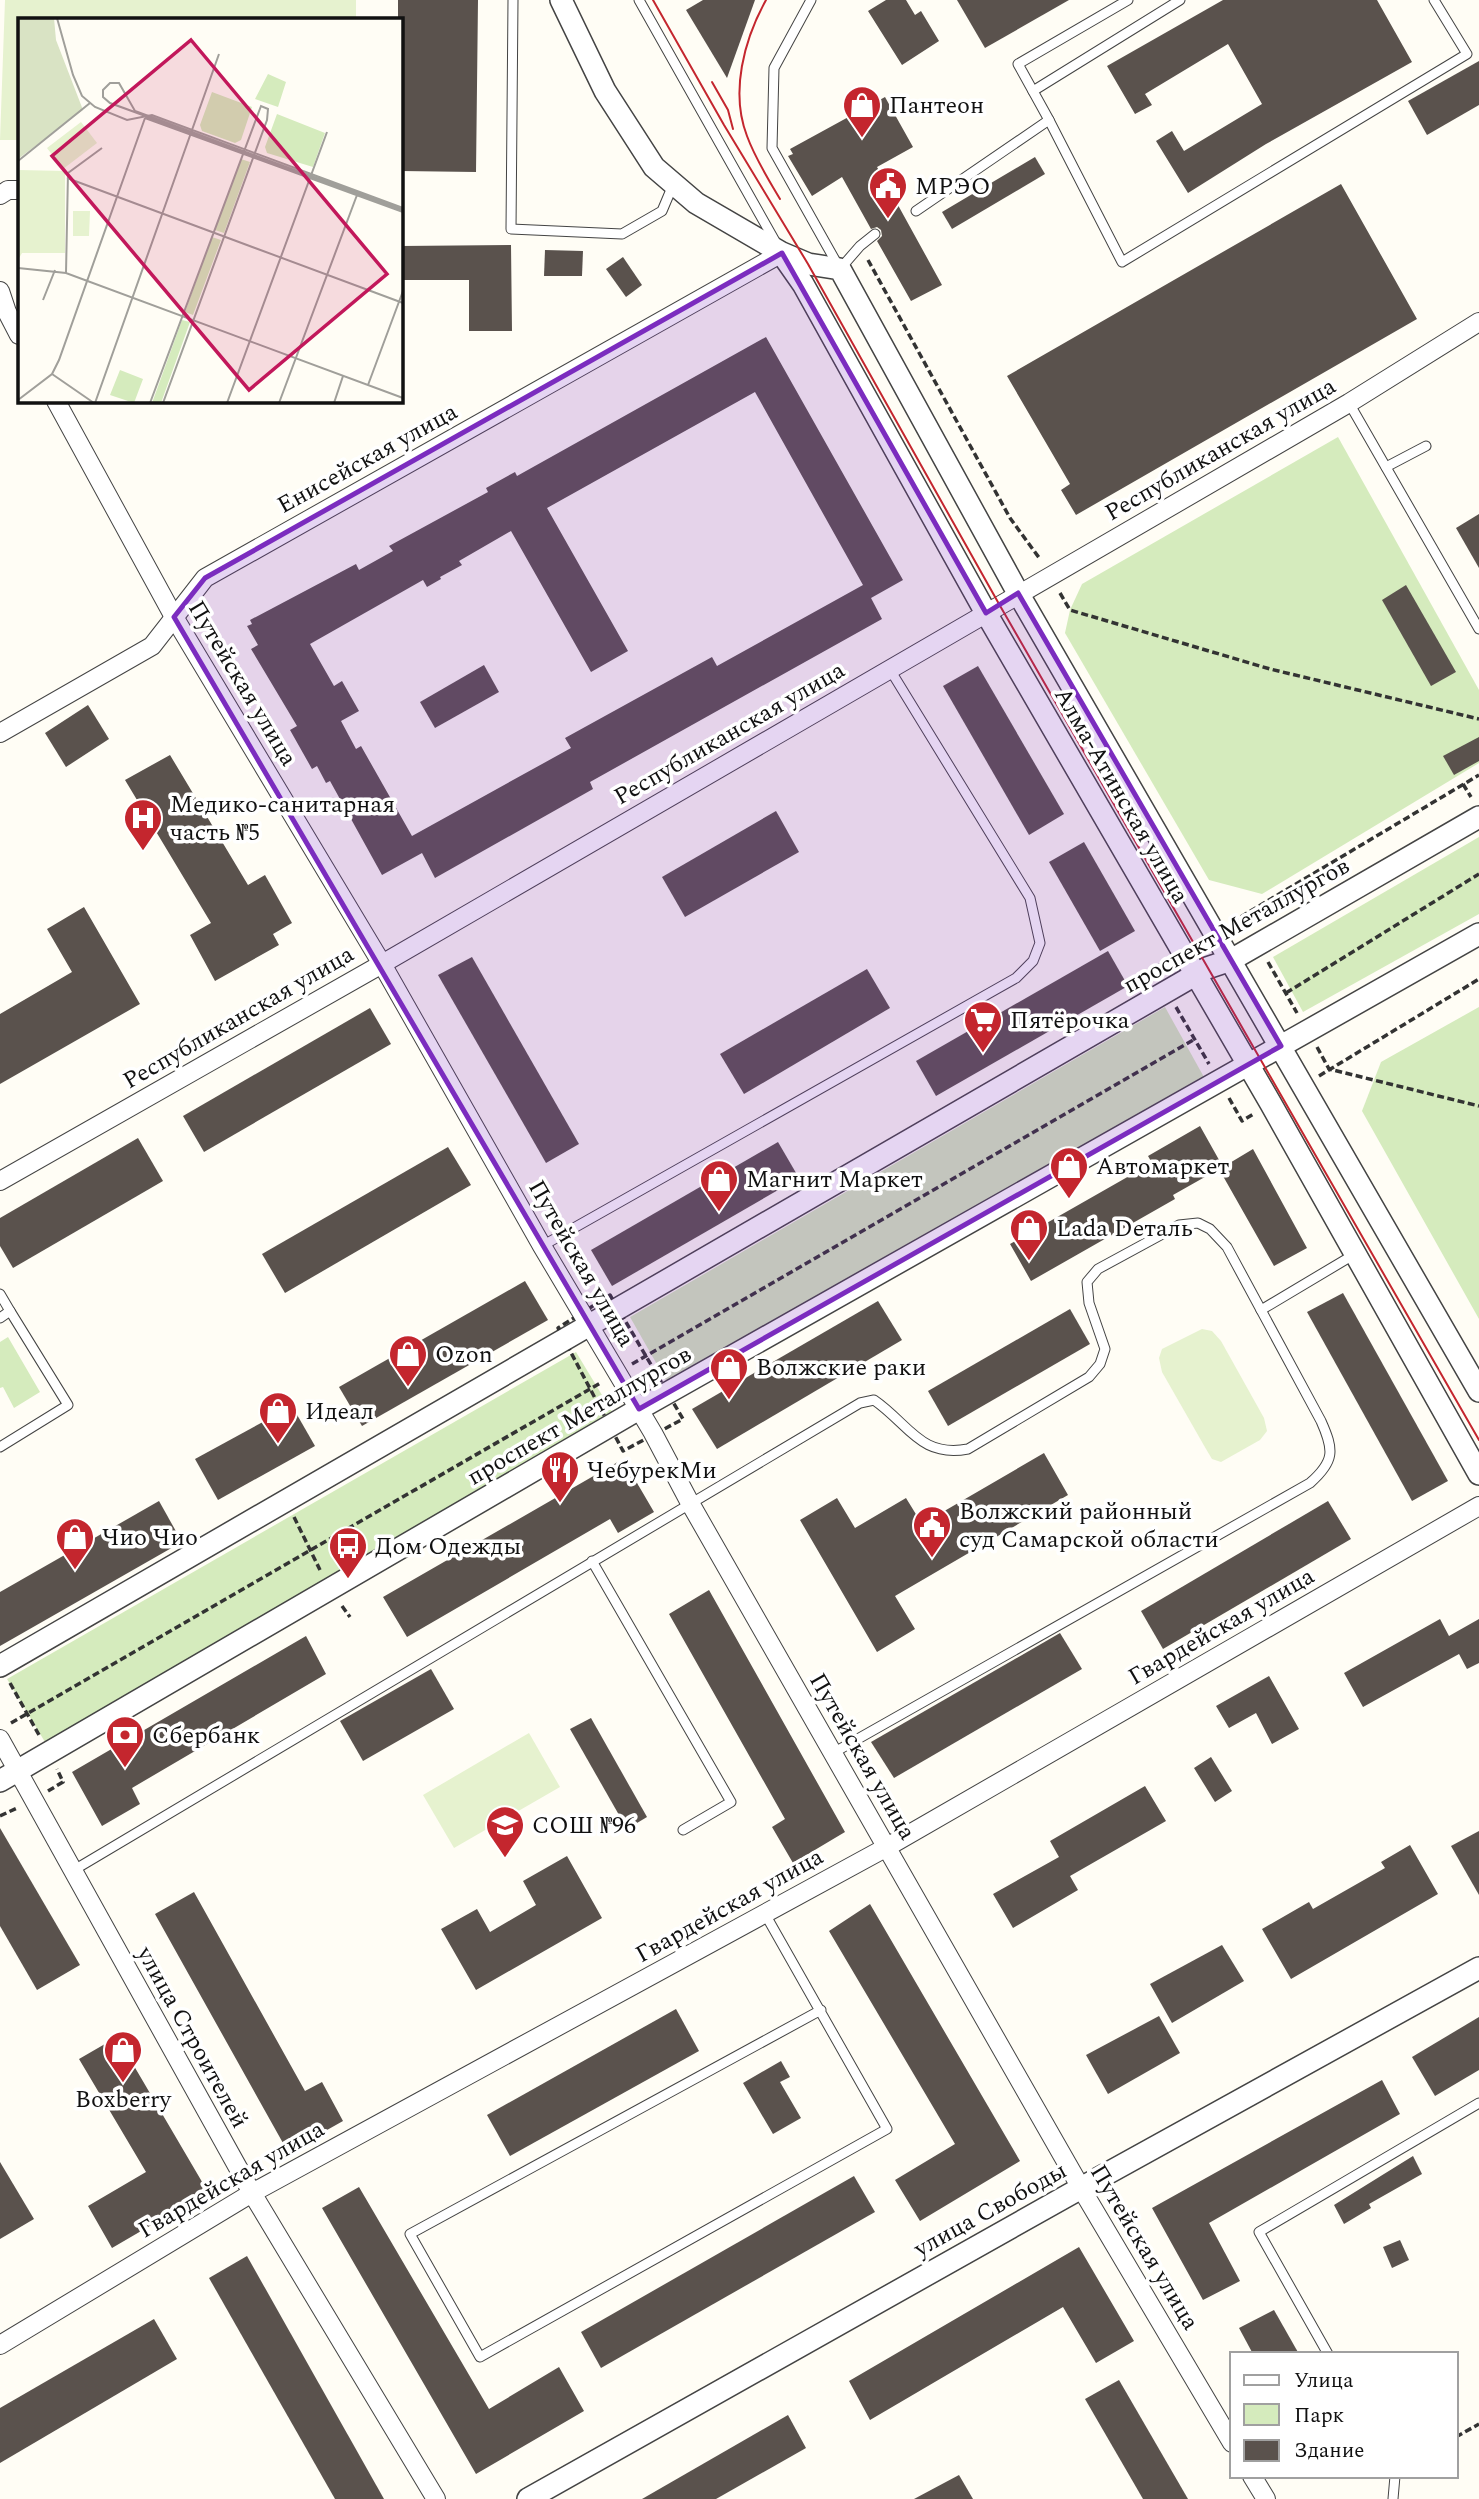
<svg xmlns="http://www.w3.org/2000/svg" width="1479" height="2499" font-family="Spectral,serif">
<style>
.green{fill:#d5ebbd}
.pitch{fill:#e6f2cf}
.building{fill:#5a524d;fill-rule:evenodd}
.lines{fill:none;stroke-linecap:round;stroke-linejoin:round}
.service-casing{stroke:#444;stroke-width:11}
.minor-casing{stroke:#444;stroke-width:20}
.tertiary-casing{stroke:#444;stroke-width:24}
.path{stroke:#333;stroke-width:3.5;stroke-dasharray:7 3.5;stroke-linecap:butt}
.service{stroke:#fff;stroke-width:9}
.minor{stroke:#fff;stroke-width:18}
.tertiary{stroke:#fff;stroke-width:21}
.tram{stroke:#c4262e;stroke-width:2}
.marked{fill:#7b2cbf;fill-opacity:0.2;stroke:#7b2cbf;stroke-width:5;stroke-linejoin:round}
.labels{text-anchor:middle;stroke-width:7;stroke-linejoin:round;paint-order:stroke}
.poi-label{font-size:24px;fill:#111;stroke:#fff;text-anchor:start}
.street-label{font-size:24px;fill:#111;stroke:#fff}
.inset-road{fill:none;stroke:#a09f9a;stroke-width:2}
.view{fill:#c2185b;fill-opacity:0.15;stroke:#c2185b;stroke-width:3.5}
.inset-edge{fill:none;stroke:#111;stroke-width:3.5}
</style>
<rect width="100%" height="100%" fill="#fffdf5"/>
<g class="green">
<polygon points="1338,437 1479,690 1479,763 1262,894 1209,880 1065,633 1070,610 1082,584"/>
<polygon points="1479,837 1479,914 1303,1012 1273,957"/>
<polygon points="1165,1007 1205,1079 671,1389 630,1317"/>
<polygon points="1479,1007 1479,1319 1362,1111 1381,1062"/>
<polygon points="8,1337 40,1392 14,1408 3,1387 0,1388 0,1342"/>
<polygon points="576,1352 614,1415 45,1742 7,1679"/>
</g>
<g class="pitch">
<polygon points="5,0 356,0 356,19 19,19 19,140 0,140"/>
<polygon points="1202,1329 1212,1331 1221,1341 1264,1418 1267,1431 1260,1440 1221,1462 1212,1459 1206,1449 1162,1372 1159,1358 1162,1349"/>
<polygon points="529,1733 560,1787 454,1848 423,1795"/>
</g>
<g class="building">
<polygon points="398,0 478,0 476,172 401,171 401,19 398,19"/>
<polygon points="703,0 755,0 727,78 686,10"/>
<polygon points="886,0 906,0 915,15 921,11 939,41 902,65 868,11"/>
<polygon points="957,0 1069,0 985,48"/>
<polygon points="1223,0 1377,0 1412,62 1266,144 1188,193 1156,141 1172,131 1184,151 1262,104 1228,44 1145,94 1152,105 1135,114 1107,66"/>
<polygon points="1479,61 1479,105 1427,135 1408,101"/>
<polygon points="885,97 913,147 877,167 942,285 911,301 877,241 882,236 881,230 877,227 871,229 842,177 812,196 788,156 793,154 790,149"/>
<polygon points="1035,157 1045,174 952,229 942,212"/>
<polygon points="1341,184 1417,319 1076,515 1061,490 1070,484 1007,376"/>
<polygon points="511,245 512,331 469,331 469,280 401,280 401,246"/>
<polygon points="545,250 583,251 582,276 544,276"/>
<polygon points="623,257 642,285 626,297 606,269"/>
<path d="M766,337L903,580L871,598L882,619L590,782L593,789L435,878L422,853L382,875L330,781L326,783L317,766L312,769L290,730L297,726L251,649L258,645L247,626L252,624L250,620L356,564L359,570L393,551L389,546L488,492L486,488L515,472L517,476ZM755,392L863,585L717,666L712,657L565,738L571,748L412,836L361,746L356,749L341,721L359,711L342,681L334,686L310,644L423,580L427,587L441,579L440,577L462,565L459,561L511,531L591,672L628,651L547,508Z"/>
<polygon points="1479,514 1479,568 1456,528"/>
<polygon points="1406,585 1456,672 1431,686 1382,600"/>
<polygon points="484,665 499,692 435,728 420,702"/>
<polygon points="978,666 1064,814 1029,835 943,686"/>
<polygon points="88,705 109,739 66,767 45,733"/>
<polygon points="1479,737 1479,761 1454,775 1443,756"/>
<polygon points="170,755 248,885 265,875 292,923 273,934 279,945 215,981 190,935 211,923 125,780"/>
<polygon points="776,811 799,852 685,917 662,877"/>
<polygon points="1084,842 1135,931 1100,951 1049,862"/>
<polygon points="84,907 140,1004 0,1084 0,1014 72,972 47,929"/>
<polygon points="1108,951 1128,986 936,1096 916,1061"/>
<polygon points="472,957 579,1144 546,1163 438,975"/>
<polygon points="867,969 890,1008 744,1094 720,1054"/>
<polygon points="370,1008 391,1044 204,1152 183,1116"/>
<polygon points="1200,1126 1223,1167 1253,1149 1307,1248 1274,1266 1219,1169 1173,1195 1175,1199 1031,1281 1010,1244 1152,1163 1148,1156"/>
<polygon points="138,1138 163,1181 13,1268 0,1246 0,1218"/>
<polygon points="778,1142 799,1178 612,1286 591,1250"/>
<polygon points="448,1147 471,1185 285,1293 262,1254"/>
<polygon points="525,1281 548,1320 362,1426 339,1387"/>
<polygon points="1343,1293 1448,1481 1412,1501 1307,1312"/>
<polygon points="878,1301 902,1340 717,1449 692,1409"/>
<polygon points="1070,1309 1090,1344 948,1426 928,1391"/>
<polygon points="292,1406 315,1446 218,1500 195,1459"/>
<polygon points="1044,1453 1068,1495 895,1596 915,1629 877,1652 800,1520 837,1498 855,1528 906,1498 922,1524"/>
<polygon points="623,1459 654,1512 618,1533 610,1519 407,1637 383,1597"/>
<polygon points="159,1501 182,1542 0,1646 0,1592"/>
<polygon points="1328,1501 1351,1539 1163,1649 1141,1611"/>
<polygon points="709,1590 845,1832 793,1863 772,1827 785,1819 669,1614"/>
<polygon points="1440,1619 1449,1636 1479,1619 1479,1663 1467,1669 1459,1654 1363,1707 1344,1673"/>
<polygon points="1060,1633 1082,1669 894,1778 871,1742"/>
<polygon points="306,1636 326,1674 132,1788 140,1804 102,1826 72,1772"/>
<polygon points="431,1669 454,1709 363,1761 340,1721"/>
<polygon points="1269,1676 1299,1729 1272,1744 1256,1713 1229,1728 1216,1706"/>
<polygon points="591,1718 647,1817 627,1829 570,1729"/>
<polygon points="1211,1757 1232,1791 1215,1802 1194,1768"/>
<polygon points="1145,1786 1166,1821 1070,1876 1078,1890 1013,1928 993,1894 1059,1857 1050,1841"/>
<polygon points="0,1828 80,1965 37,1990 0,1926"/>
<polygon points="1479,1831 1479,1895 1451,1846"/>
<polygon points="1410,1845 1438,1894 1291,1979 1262,1929 1309,1902 1313,1909 1385,1868 1381,1862"/>
<polygon points="567,1856 602,1918 476,1990 441,1929 477,1909 490,1932 536,1905 523,1881"/>
<polygon points="194,1892 305,2091 322,2082 343,2121 288,2152 155,1914"/>
<polygon points="870,1904 1020,2161 920,2221 895,2180 955,2144 829,1931"/>
<polygon points="1222,1945 1244,1981 1172,2023 1150,1984"/>
<polygon points="676,2009 699,2051 510,2156 487,2115"/>
<polygon points="1159,2016 1180,2053 1108,2094 1086,2055"/>
<polygon points="1479,2017 1479,2070 1435,2096 1412,2057"/>
<polygon points="117,2037 208,2192 112,2248 88,2206 146,2172 79,2059"/>
<polygon points="781,2061 790,2077 780,2082 801,2118 773,2134 743,2083"/>
<polygon points="1382,2080 1400,2114 1209,2223 1240,2281 1203,2300 1152,2208"/>
<polygon points="1413,2156 1422,2174 1369,2204 1371,2208 1344,2224 1334,2205"/>
<polygon points="0,2162 34,2219 0,2239"/>
<polygon points="854,2176 875,2212 601,2368 581,2332"/>
<polygon points="359,2187 489,2409 559,2367 584,2411 476,2474 322,2208"/>
<polygon points="1400,2240 1409,2260 1392,2268 1383,2247"/>
<polygon points="1079,2247 1134,2341 1096,2363 1063,2307 870,2420 849,2381"/>
<polygon points="247,2256 384,2499 335,2499 209,2278"/>
<polygon points="1274,2310 1299,2354 1253,2354 1239,2328"/>
<polygon points="154,2319 177,2359 0,2463 0,2408"/>
<polygon points="1119,2380 1188,2499 1143,2499 1085,2399"/>
<polygon points="788,2415 806,2448 716,2499 642,2499"/>
<polygon points="959,2475 973,2499 914,2499"/>
</g>
<g class="lines">
<defs>
<g id="service">
<polyline points="513,0 511,229 622,234 662,211 673,185"/>
<polyline points="639,0 776,243"/>
<polyline points="811,0 774,68 772,148 840,269 860,246 875,234"/>
<polyline points="1033,91 1180,0"/>
<polyline points="1049,120 1122,262 1467,54 1434,0"/>
<polyline points="916,211 1049,120 1018,64 1128,0"/>
<polyline points="1349,403 1479,629"/>
<polyline points="1386,467 1426,446"/>
<polyline points="542,1246 1016,978 1033,961 1040,943 1030,898 889,668"/>
<polyline points="0,1294 10,1311 0,1318"/>
<polyline points="1261,1310 1355,1254"/>
<polyline points="0,1447 68,1405 10,1311"/>
<polyline points="592,1561 731,1802 683,1830"/>
<path d="M74,1870L860,1403L874,1400C909,1424 920,1458 968,1449L1089,1377L1100,1364L1105,1349L1089,1303L1087,1282L1098,1269L1179,1225L1198,1223L1210,1229L1227,1247L1321,1421C1334,1450 1335,1461 1310,1483L833,1753"/>
<polyline points="765,1914 887,2129 480,2357 410,2234 821,2010"/>
<polyline points="1328,2354 1259,2232 1479,2103"/>
<polyline points="1393,2499 1395,2476"/>
</g>
<g id="minor">
<polyline points="0,195 8,190 19,190"/>
<polyline points="0,291 7,312 19,335"/>
<polyline points="56,401 174,617 382,964 542,1246 653,1433 690,1503 1081,2188 1232,2443"/>
<polyline points="0,733 152,646 205,578 782,253"/>
<polyline points="0,1181 382,964 1349,403 1479,322"/>
<polyline points="0,1739 252,2193 436,2499"/>
<polyline points="0,2345 252,2193 887,1847 1479,1506"/>
<polyline points="1252,2476 1266,2499"/>
</g>
<g id="tertiary">
<polyline points="561,0 605,91 654,167 696,203 782,253 808,264 840,269 1018,593 1479,1391"/>
<polyline points="782,254 803,284 986,613 1271,1104 1479,1474"/>
<polyline points="0,1666 1207,968 1231,960 1479,817"/>
<polyline points="0,1781 639,1409 1479,934"/>
<polyline points="528,2499 1081,2188 1479,1968"/>
</g>
</defs>
<use href="#service" class="service-casing"/>
<use href="#minor" class="minor-casing"/>
<use href="#tertiary" class="tertiary-casing"/>
<g class="path">
<polyline points="868,260 1010,518 1040,559"/>
<polyline points="1060,593 1070,610 1270,669 1479,719"/>
<polyline points="1463,784 1471,797"/>
<polyline points="1232,922 1479,775"/>
<polyline points="1268,962 1297,1013"/>
<polyline points="1156,974 1153,969 1165,962"/>
<polyline points="1286,993 1479,874"/>
<polyline points="1176,1007 1209,1064"/>
<polyline points="1317,1047 1329,1069 1479,1106"/>
<polyline points="1319,1076 1479,979"/>
<polyline points="1229,1098 1242,1121 1255,1113"/>
<polygon points="610,1295 683,1419 623,1451 558,1328"/>
<polyline points="632,1364 1195,1039"/>
<polyline points="294,1517 320,1570"/>
<polyline points="342,1606 350,1617"/>
<polyline points="10,1683 39,1735"/>
<polyline points="11,1723 602,1382"/>
<polyline points="48,1791 63,1782 57,1769"/>
<polyline points="0,1816 17,1808"/>
<polyline points="1456,2437 1479,2424"/>
</g>
<use href="#service" class="service"/>
<use href="#minor" class="minor"/>
<use href="#tertiary" class="tertiary"/>
<g class="tram">
<polyline points="653,0 724,125 808,264 999,604 1479,1440"/>
<path d="M766,0C744,40 730,92 747,136C755,158 768,179 780,199"/>
<polyline points="712,82 728,110 733,129"/>
</g>
</g>
<path class="marked" d="M782,253L986,613L1018,593L1281,1046L639,1409L174,617L205,578Z"/>
<defs>
<symbol id="shop-pin" viewBox="-11 -11 22 30"><path d="M0 17L-7.5 6A9.5 9.5 0 1 1 7.5 6Z" fill="#c4262e" stroke="#fff"/><path d="M-5-2.5h2.3a2.7 3.5 0 0 1 5.4 0H5L5.5 6h-11ZM-1.5-2.5h3a1.5 2.3 0 0 0-3 0Z" fill="#fff"/></symbol>
<symbol id="civic-pin" viewBox="-11 -11 22 30"><path d="M0 17L-7.5 6A9.5 9.5 0 1 1 7.5 6Z" fill="#c4262e" stroke="#fff"/><path d="M-.6-6.5H3V-4.5H.6V-3L4-1V1h2V6H-6V1h2V-1L-.6-3ZM-1.2 2.5V6h2.4V2.5Z" fill="#fff"/></symbol>
<symbol id="hospital-pin" viewBox="-11 -11 22 30"><path d="M0 17L-7.5 6A9.5 9.5 0 1 1 7.5 6Z" fill="#c4262e" stroke="#fff"/><path d="M-5-5h3v3.5h4V-5h3V5h-3V1.5h-4V5h-3Z" fill="#fff"/></symbol>
<symbol id="supermarket-pin" viewBox="-11 -11 22 30"><path d="M0 17L-7.5 6A9.5 9.5 0 1 1 7.5 6Z" fill="#c4262e" stroke="#fff"/><path d="M-6-5.5h2.5l.6 2H6L4.5 2H-2.5L-4.4-4H-6ZM-1.5 3.2a1.3 1.3 0 1 0 .1 0ZM3 3.2a1.3 1.3 0 1 0 .1 0Z" fill="#fff"/></symbol>
<symbol id="restaurant-pin" viewBox="-11 -11 22 30"><path d="M0 17L-7.5 6A9.5 9.5 0 1 1 7.5 6Z" fill="#c4262e" stroke="#fff"/><path d="M-5-6h1v4h1v-4h1v4h1v-4h1v5L-1.5 .5V6h-2V.5L-5-1ZM5-6V6H3V1.5H1.5Q1.5-4 5-6Z" fill="#fff"/></symbol>
<symbol id="bus-pin" viewBox="-11 -11 22 30"><path d="M0 17L-7.5 6A9.5 9.5 0 1 1 7.5 6Z" fill="#c4262e" stroke="#fff"/><path d="M-5-6H5V4H4V6H2V4H-2V6H-4V4H-5ZM-3.5-4V0h7V-4ZM-3.5 1.2v1.5H-2V1.2ZM2 1.2v1.5H3.5V1.2Z" fill="#fff"/></symbol>
<symbol id="bank-pin" viewBox="-11 -11 22 30"><path d="M0 17L-7.5 6A9.5 9.5 0 1 1 7.5 6Z" fill="#c4262e" stroke="#fff"/><path d="M-6-4H6V4H-6ZM0-2.3a2.3 2.3 0 1 0 0 4.6a2.3 2.3 0 1 0 0-4.6Z" fill="#fff"/></symbol>
<symbol id="school-pin" viewBox="-11 -11 22 30"><path d="M0 17L-7.5 6A9.5 9.5 0 1 1 7.5 6Z" fill="#c4262e" stroke="#fff"/><path d="M0-5L7-2L0 1L-7-2ZM-4 1L0 2.5L4 1V4Q0 6-4 4Z" fill="#fff"/></symbol>
</defs>
<g fill-rule="evenodd">
<use href="#shop-pin" x="840" y="83" width="44" height="60"/>
<use href="#civic-pin" x="866" y="164" width="44" height="60"/>
<use href="#hospital-pin" x="121" y="796" width="44" height="60"/>
<use href="#supermarket-pin" x="961" y="998" width="44" height="60"/>
<use href="#shop-pin" x="1047" y="1144" width="44" height="60"/>
<use href="#shop-pin" x="697" y="1157" width="44" height="60"/>
<use href="#shop-pin" x="1007" y="1206" width="44" height="60"/>
<use href="#shop-pin" x="386" y="1332" width="44" height="60"/>
<use href="#shop-pin" x="707" y="1345" width="44" height="60"/>
<use href="#shop-pin" x="256" y="1389" width="44" height="60"/>
<use href="#restaurant-pin" x="538" y="1448" width="44" height="60"/>
<use href="#civic-pin" x="910" y="1503" width="44" height="60"/>
<use href="#shop-pin" x="53" y="1515" width="44" height="60"/>
<use href="#bus-pin" x="326" y="1524" width="44" height="60"/>
<use href="#bank-pin" x="103" y="1713" width="44" height="60"/>
<use href="#school-pin" x="483" y="1803" width="44" height="60"/>
<use href="#shop-pin" x="101" y="2028" width="44" height="60"/>
</g>
<g class="labels">
<g class="poi-label">
<text x="889" y="113">Пантеон</text>
<text x="915" y="194">МРЭО</text>
<text x="170" y="812">Медико-санитарная<tspan x="170" dy="28">часть №5</tspan></text>
<text x="1010" y="1028">Пятёрочка</text>
<text x="1096" y="1174">Автомаркет</text>
<text x="746" y="1187">Магнит Маркет</text>
<text x="1056" y="1236">Lada Dеталь</text>
<text x="435" y="1362">Ozon</text>
<text x="756" y="1375">Волжские раки</text>
<text x="305" y="1419">Идеал</text>
<text x="587" y="1478">ЧебурекМи</text>
<text x="959" y="1519">Волжский районный<tspan x="959" dy="28">суд Самарской области</tspan></text>
<text x="102" y="1545">Чио Чио</text>
<text x="375" y="1554">Дом Одежды</text>
<text x="152" y="1743">Сбербанк</text>
<text x="532" y="1833">СОШ №96</text>
<text x="123" y="2107" text-anchor="middle">Boxberry</text>
</g>
<g class="street-label">
<text transform="translate(1220 449) rotate(-30)" y="8">Республиканская улица</text>
<text transform="translate(367 458) rotate(-29)" y="8">Енисейская улица</text>
<text transform="translate(243 683) rotate(59)" y="8">Путейская улица</text>
<text transform="translate(729 733) rotate(-30)" y="8">Республиканская улица</text>
<text transform="translate(1122 795) rotate(60)" y="8">Алма-Атинская улица</text>
<text transform="translate(1236 925) rotate(-29)" y="8">проспект Металлургов</text>
<text transform="translate(238 1017) rotate(-30)" y="8">Республиканская улица</text>
<text transform="translate(582 1263) rotate(60)" y="8">Путейская улица</text>
<text transform="translate(579 1415) rotate(-30)" y="8">проспект Металлургов</text>
<text transform="translate(1221 1626) rotate(-30)" y="8">Гвардейская улица</text>
<text transform="translate(863 1756) rotate(60)" y="8">Путейская улица</text>
<text transform="translate(729 1905) rotate(-29)" y="8">Гвардейская улица</text>
<text transform="translate(193 2037) rotate(61)" y="8">улица Строителей</text>
<text transform="translate(231 2179) rotate(-30)" y="8">Гвардейская улица</text>
<text transform="translate(990 2209) rotate(-29)" y="8">улица Свободы</text>
<text transform="translate(1145 2247) rotate(59)" y="8">Путейская улица</text>
</g>
</g>
<g transform="translate(18 18)">
<rect width="385" height="385" fill="#fffdf5"/>
<path d="M250,56L268,64L260,89L237,81ZM194,74L234,89L223,122L217,125L184,113L182,107ZM259,96L307,115L295,149L249,135L247,129ZM223,141L232,144L206,215L197,212ZM194,219L203,222L175,297L167,294ZM164,302L172,304L143,385H134ZM102,352L125,361L116,385L92,377Z" fill="#d5ebbd"/>
<path d="M0,0H36L38,22L65,92L0,141Z" fill="#d9e3c4"/>
<path d="M63,104L79,125L45,151L29,130ZM0,152L47,153V235H4L0,242ZM55,193H72L71,218H55Z" fill="#e6f2cf"/>
<path class="inset-road" d="M39,0L55,57L64,78L77,89L109,102L134,97L385,190M127,100L385,194M0,143L72,85M49,160L385,285M385,192L117,93L101,65H92L85,72V79L92,85L385,192M0,250L48,255L385,380M48,255L50,155L84,130M25,282L37,252M34,356L76,385M350,367L385,273M0,382L34,356L41,342L127,100M77,385L201,36M132,385L243,88L250,91L249,102L145,385M209,385L309,114M261,385L339,177M316,385L325,358"/>
<path class="view" d="M173,22L369,256L231,372L34,138Z"/>
<rect width="385" height="385" class="inset-edge"/>
</g>
<rect x="1230" y="2352" width="228" height="126" fill="#ffffff" stroke="#a0a0a0" stroke-width="2"/>
<rect x="1244" y="2375" width="35" height="10" fill="#ffffff" stroke="#a0a0a0" stroke-width="2"/>
<text x="1294" y="2387" font-size="21" fill="#111111">Улица</text>
<rect x="1244" y="2404" width="35" height="21" fill="#d5ebbd" stroke="#a0a0a0" stroke-width="2"/>
<text x="1294" y="2422" font-size="21" fill="#111111">Парк</text>
<rect x="1244" y="2440" width="35" height="21" fill="#5a524d" stroke="#a0a0a0" stroke-width="2"/>
<text x="1294" y="2457" font-size="21" fill="#111111">Здание</text>
</svg>
